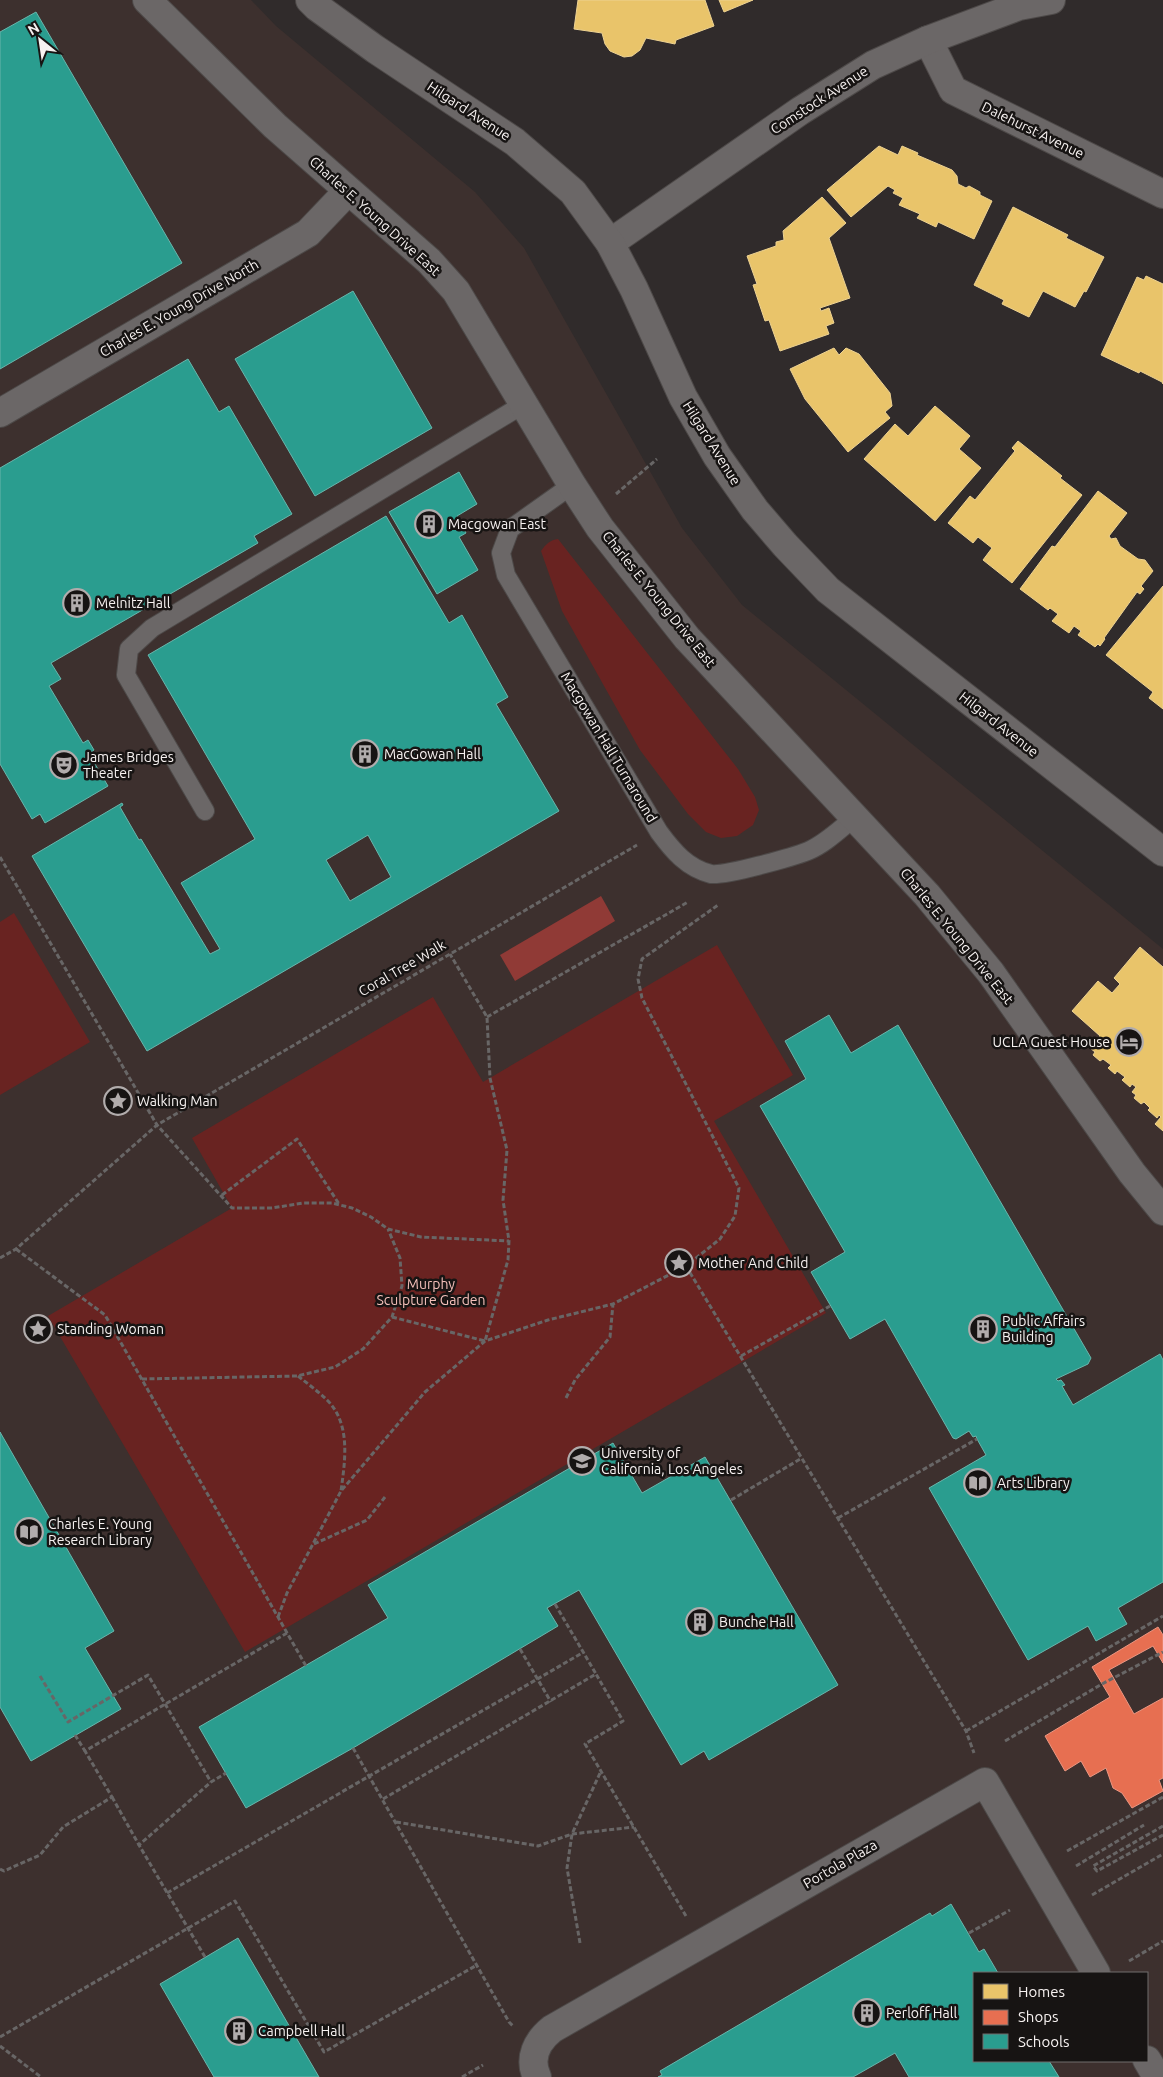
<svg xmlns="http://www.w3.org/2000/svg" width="1163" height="2077" font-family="Ubuntu,sans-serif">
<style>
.built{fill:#3d302e;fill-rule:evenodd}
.green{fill:#692321}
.water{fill:#903a36}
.homes{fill:#e9c46a;stroke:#edd292}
.shops{fill:#e76f51;stroke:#ec9681}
.schools{fill:#2a9d8f;stroke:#68b6ac;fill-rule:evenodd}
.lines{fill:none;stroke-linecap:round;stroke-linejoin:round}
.service-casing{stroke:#4d4948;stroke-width:20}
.minor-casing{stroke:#4d4948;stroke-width:30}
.tertiary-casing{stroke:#4d4948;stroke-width:30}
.path{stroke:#686666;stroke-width:3;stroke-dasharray:5 2.5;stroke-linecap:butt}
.service{stroke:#6b6767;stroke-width:18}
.minor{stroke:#6b6767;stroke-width:28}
.tertiary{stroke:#6b6767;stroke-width:28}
.labels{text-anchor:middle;stroke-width:5;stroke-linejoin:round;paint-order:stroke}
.street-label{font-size:14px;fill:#f7f2f1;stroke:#171413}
.poi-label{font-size:14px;fill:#f7f2f1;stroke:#171413;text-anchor:start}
.park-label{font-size:14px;fill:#f5c0ba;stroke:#171413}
</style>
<rect width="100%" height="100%" fill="#302b2b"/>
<path class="built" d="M0,0H251L276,26L475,192L524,248L682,528L742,605L1163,949V2077H0ZM974,1973H1147V2061H974Z"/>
<g class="green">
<path d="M558,539L738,769L755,797L759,810L753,825L737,836L721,838L706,832L688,814L640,750L562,611L541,551C546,544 550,540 558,539Z"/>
<polygon points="14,913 90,1042 0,1095 0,922"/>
<polygon points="717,945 793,1075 714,1121 826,1313 245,1652 48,1316 232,1208 192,1138 433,997 483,1082"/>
</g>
<polygon class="water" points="601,896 615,921 515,981 500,955"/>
<g class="homes">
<polygon points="578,0 705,0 714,26 676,40 675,44 646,38 640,50 632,56 624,57 610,51 605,44 602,33 574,29"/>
<polygon points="719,0 753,0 724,12"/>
<polygon points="879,146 898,155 902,146 918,153 917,155 952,170 957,176 958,184 966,188 969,186 980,192 980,195 992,201 974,239 938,222 936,227 917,218 920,214 899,205 903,198 893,193 895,190 888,186 851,217 827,190"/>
<polygon points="822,197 846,223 829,238 850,298 820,308 821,311 829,308 834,323 826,326 829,334 780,351 769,320 765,321 753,285 757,284 747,256 776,246 776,242 784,240 783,231"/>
<polygon points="1013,207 1068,235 1066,238 1104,257 1086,292 1084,291 1075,307 1043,291 1029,317 1002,304 1004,300 974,285"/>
<polygon points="1146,276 1163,284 1163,384 1162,382 1140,371 1139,373 1101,355 1137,277 1144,280"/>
<polygon points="834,348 839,355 846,348 859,354 890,393 892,406 885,412 890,418 848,452 805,399 790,369"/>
<polygon points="935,406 970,436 959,449 981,468 935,521 864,459 895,424 908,436"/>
<polygon points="1018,441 1062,476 1060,478 1082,495 1012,583 983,560 992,548 978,537 973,543 948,523 970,496 975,500 1015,451 1012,448"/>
<polygon points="1098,491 1127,513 1109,536 1111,539 1116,538 1120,546 1138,559 1145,560 1153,571 1141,586 1144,589 1140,594 1137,592 1104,638 1105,639 1100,646 1098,644 1095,647 1078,635 1081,631 1074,626 1069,633 1052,621 1058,614 1050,608 1048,610 1020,589 1052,546 1055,547"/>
<polygon points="1163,586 1163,709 1149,698 1153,692 1106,655"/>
<polygon points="1140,947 1163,967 1163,1131 1155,1124 1161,1117 1159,1115 1157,1118 1148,1110 1150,1108 1144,1102 1141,1104 1134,1098 1136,1095 1132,1092 1136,1087 1132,1084 1130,1087 1122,1080 1125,1077 1117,1071 1115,1074 1108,1068 1111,1065 1103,1059 1100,1061 1093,1055 1095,1052 1090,1048 1100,1036 1072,1011 1098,981 1112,993 1120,984 1114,978"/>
</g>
<polygon class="shops" points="1158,1627 1163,1635 1163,1663 1153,1646 1109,1670 1134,1714 1163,1698 1163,1778 1159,1780 1163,1791 1132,1808 1122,1793 1113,1788 1106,1768 1090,1777 1081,1761 1065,1771 1045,1736 1110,1697 1092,1667"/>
<g class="schools">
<polygon points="36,12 182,263 0,369 0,32"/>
<polygon points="353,291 432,428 315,496 235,359"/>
<polygon points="188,359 219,412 229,406 292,514 254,536 258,543 51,663 61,679 49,686 83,743 88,740 94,750 89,754 108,786 45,823 40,814 32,819 0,764 0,468"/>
<polygon points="459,472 477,504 457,516 466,533 459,537 478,570 437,594 389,512"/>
<path d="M386,516L449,623L462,615L508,697L496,704L559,811L147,1051L32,856L122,803L123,805L120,807L139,840L141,839L210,954L220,949L181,883L255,839L148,655ZM368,835L391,877L350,901L326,860Z"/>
<polygon points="829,1015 851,1053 898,1025 1091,1358 1088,1364 1056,1379 1058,1381 1061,1380 1065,1385 1062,1386 1073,1405 1160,1354 1163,1360 1163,1582 1118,1608 1127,1624 1096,1641 1088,1626 1028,1660 929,1488 986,1455 977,1439 976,1436 973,1437 969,1431 956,1439 953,1438 885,1319 850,1339 811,1272 845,1252 760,1106 806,1079 785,1041"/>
<polygon points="0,1432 114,1631 85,1648 121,1709 31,1761 0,1707"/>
<polygon points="613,1443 642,1493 705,1457 838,1685 709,1760 704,1751 681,1765 579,1590 547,1608 558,1626 353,1748 246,1808 199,1727 388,1618 368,1585"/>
<polygon points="951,1904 979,1952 984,1949 998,1973 974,1973 974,2061 1049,2061 1059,2077 909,2077 895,2053 853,2077 658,2077 662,2075 660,2071 930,1913 932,1916"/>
<polygon points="238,1938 319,2077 214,2077 160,1984"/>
</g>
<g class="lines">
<defs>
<g id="service">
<path d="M572,485L510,529L501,553L506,575L659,832C673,851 687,868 711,874C725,876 793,857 808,851C825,844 840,829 854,818"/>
<polyline points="205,811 126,675 129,649 152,628 524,404"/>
</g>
<g id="minor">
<polyline points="147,0 275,126 429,261 456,291 572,485 600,528 687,638 927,895 991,973 1132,1173 1163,1211"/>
<polyline points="928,40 953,90 1163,194"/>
<polyline points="610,243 800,111 873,65 928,40 1019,6 1051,0"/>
<polyline points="0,413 308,233 348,191"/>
<polyline points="1147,2060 1157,2077"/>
<path d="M537,2077C528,2058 537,2041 552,2029L985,1782L1096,1973"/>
</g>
<polyline id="tertiary" points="310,0 317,7 375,49 515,142 573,192 610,243 634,289 683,397 717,456 755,510 785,545 828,590 1163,852"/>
</defs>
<use href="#service" class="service-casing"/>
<use href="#minor" class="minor-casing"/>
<use href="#tertiary" class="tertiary-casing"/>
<g class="path">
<polyline points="616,494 657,459"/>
<polyline points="0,857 157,1125 232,1208 272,1208 303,1203 332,1203 352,1208 371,1217 388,1229 421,1237 509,1241"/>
<polyline points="487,1017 688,902"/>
<polyline points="222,1195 297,1139 339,1204"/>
<polyline points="16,1249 105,1315 306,1666"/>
<polyline points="0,1258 16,1249 157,1125 637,845"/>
<polyline points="686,1266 966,1731 974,1753"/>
<polyline points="392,1317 485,1341 508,1260 509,1241 503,1200 507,1150 490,1078 487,1017 450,954"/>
<polyline points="741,1356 830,1306"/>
<path d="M298,1376C308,1384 319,1392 328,1401C351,1425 345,1461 341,1491"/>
<polyline points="142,1379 297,1376 335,1367 363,1349 392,1317 402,1286 400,1258 388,1229"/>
<polyline points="566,1398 575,1380 610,1337 613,1304"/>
<polyline points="731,1500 802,1458"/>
<polyline points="838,1518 977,1439"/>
<polyline points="314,1544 367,1520 385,1497"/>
<polyline points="555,1604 596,1674"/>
<polyline points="278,1617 287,1593 341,1491 425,1392 485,1341 548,1320 613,1304 686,1266 720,1239 735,1216 739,1188 642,998 638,979 642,959 718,905"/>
<polyline points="520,1649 551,1702"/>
<polyline points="40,1676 68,1722 148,1675 211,1782"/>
<polyline points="966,1731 1163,1616"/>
<polyline points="75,1735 85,1751"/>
<polyline points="1005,1741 1102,1684 1163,1652"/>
<polyline points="353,1748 509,2022 514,2027"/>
<polyline points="112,1797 139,1845"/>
<polyline points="383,1799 596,1674 623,1721 585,1744 686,1916"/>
<polyline points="396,1822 538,1846 572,1834 634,1827"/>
<polyline points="1163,1826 1093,1866 1097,1871 1163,1835"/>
<polyline points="1067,1851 1163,1797"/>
<polyline points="1076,1866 1144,1825"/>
<polyline points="0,1869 4,1871 40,1855 63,1827 112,1797 85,1751 287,1633"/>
<polyline points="167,1893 584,1652"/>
<polyline points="1092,1895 1163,1854"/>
<polyline points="969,1933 1010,1910"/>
<polyline points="580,1943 567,1868 572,1834 601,1771"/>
<polyline points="205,1957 139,1845 211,1782 226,1773"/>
<polyline points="1129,1961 1163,1941"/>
<polyline points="0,2037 235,1901 324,2052 477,1965"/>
<polyline points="0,2046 41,2077"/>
<polyline points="462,2077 483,2065"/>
</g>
<use href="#service" class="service"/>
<use href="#minor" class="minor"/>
<use href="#tertiary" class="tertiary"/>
</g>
<defs>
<symbol id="building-ring" viewBox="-11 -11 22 22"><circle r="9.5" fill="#171413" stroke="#b1acac" stroke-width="1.5"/><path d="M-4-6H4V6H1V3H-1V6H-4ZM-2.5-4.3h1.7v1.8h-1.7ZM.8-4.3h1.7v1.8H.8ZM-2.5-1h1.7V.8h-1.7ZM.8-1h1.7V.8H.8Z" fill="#b1acac"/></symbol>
<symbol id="theatre-ring" viewBox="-11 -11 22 22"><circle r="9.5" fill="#171413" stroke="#b1acac" stroke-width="1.5"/><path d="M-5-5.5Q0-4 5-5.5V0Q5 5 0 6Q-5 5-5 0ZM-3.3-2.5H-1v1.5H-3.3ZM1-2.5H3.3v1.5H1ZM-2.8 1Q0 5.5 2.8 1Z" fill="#b1acac"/></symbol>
<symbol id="hotel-ring" viewBox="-11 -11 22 22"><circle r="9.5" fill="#171413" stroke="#b1acac" stroke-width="1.5"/><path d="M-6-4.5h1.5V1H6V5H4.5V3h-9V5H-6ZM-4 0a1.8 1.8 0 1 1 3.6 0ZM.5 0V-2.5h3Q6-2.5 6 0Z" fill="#b1acac"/></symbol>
<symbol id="sight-ring" viewBox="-11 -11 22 22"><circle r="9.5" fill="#171413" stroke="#b1acac" stroke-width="1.5"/><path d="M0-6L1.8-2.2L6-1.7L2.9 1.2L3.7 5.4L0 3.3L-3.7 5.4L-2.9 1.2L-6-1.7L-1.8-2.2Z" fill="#b1acac"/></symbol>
<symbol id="university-ring" viewBox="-11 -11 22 22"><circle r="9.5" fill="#171413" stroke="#b1acac" stroke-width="1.5"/><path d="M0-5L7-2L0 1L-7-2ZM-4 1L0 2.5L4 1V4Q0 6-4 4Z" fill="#b1acac"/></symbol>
<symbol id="library-ring" viewBox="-11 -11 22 22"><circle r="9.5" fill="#171413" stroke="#b1acac" stroke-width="1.5"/><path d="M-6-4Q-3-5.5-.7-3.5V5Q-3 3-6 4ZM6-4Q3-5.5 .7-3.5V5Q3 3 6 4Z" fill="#b1acac"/></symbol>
</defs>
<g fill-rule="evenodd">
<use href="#building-ring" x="413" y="508" width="32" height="32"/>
<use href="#building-ring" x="61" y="587" width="32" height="32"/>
<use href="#building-ring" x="349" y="738" width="32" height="32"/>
<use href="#theatre-ring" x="48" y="749" width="32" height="32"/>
<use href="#hotel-ring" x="1113" y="1026" width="32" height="32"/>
<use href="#sight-ring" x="102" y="1085" width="32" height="32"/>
<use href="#sight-ring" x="663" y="1247" width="32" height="32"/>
<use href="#sight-ring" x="22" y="1313" width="32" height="32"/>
<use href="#building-ring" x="967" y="1313" width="32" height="32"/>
<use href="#university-ring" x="566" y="1445" width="32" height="32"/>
<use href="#library-ring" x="962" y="1467" width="32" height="32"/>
<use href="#library-ring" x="13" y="1516" width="32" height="32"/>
<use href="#building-ring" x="684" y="1606" width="32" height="32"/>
<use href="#building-ring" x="851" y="1997" width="32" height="32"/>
<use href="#building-ring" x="223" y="2015" width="32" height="32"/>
</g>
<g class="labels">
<g class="street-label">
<text transform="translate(819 100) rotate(-33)" y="5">Comstock Avenue</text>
<text transform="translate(469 111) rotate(33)" y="5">Hilgard Avenue</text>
<text transform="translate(1033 130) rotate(26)" y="5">Dalehurst Avenue</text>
<text transform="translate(375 216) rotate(42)" y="5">Charles E. Young Drive East</text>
<text transform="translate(179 308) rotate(-30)" y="5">Charles E. Young Drive North</text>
<text transform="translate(712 443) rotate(58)" y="5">Hilgard Avenue</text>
<text transform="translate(659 599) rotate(51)" y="5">Charles E. Young Drive East</text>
<text transform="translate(999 724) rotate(38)" y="5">Hilgard Avenue</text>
<text transform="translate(609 747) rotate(59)" y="5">Macgowan Hall Turnaround</text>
<text transform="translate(957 936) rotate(51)" y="5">Charles E. Young Drive East</text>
<text transform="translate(402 968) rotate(-30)" y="5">Coral Tree Walk</text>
<text transform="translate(840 1864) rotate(-30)" y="5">Portola Plaza</text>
</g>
<g class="poi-label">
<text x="448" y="529">Macgowan East</text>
<text x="96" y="608">Melnitz Hall</text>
<text x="384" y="759">MacGowan Hall</text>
<text x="83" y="762">James Bridges<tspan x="83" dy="16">Theater</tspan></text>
<text x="1110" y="1047" text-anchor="end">UCLA Guest House</text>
<text x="137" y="1106">Walking Man</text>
<text x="698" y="1268">Mother And Child</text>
<text x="1002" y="1326">Public Affairs<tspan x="1002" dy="16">Building</tspan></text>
<text x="57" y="1334">Standing Woman</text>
<text x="601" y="1458">University of<tspan x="601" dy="16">California, Los Angeles</tspan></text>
<text x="997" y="1488">Arts Library</text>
<text x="48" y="1529">Charles E. Young<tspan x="48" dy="16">Research Library</tspan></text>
<text x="719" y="1627">Bunche Hall</text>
<text x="886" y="2018">Perloff Hall</text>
<text x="258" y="2036">Campbell Hall</text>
</g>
<g class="park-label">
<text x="431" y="1289">Murphy<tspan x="431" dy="16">Sculpture Garden</tspan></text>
</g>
</g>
<rect x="973" y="1972" width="175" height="90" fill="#171413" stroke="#716d6c"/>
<rect x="983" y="1984" width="25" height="15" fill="#e9c46a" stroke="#716d6c"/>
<text x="1018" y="1997" font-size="15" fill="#f7f2f1">Homes</text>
<rect x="983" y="2010" width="25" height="15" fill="#e76f51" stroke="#716d6c"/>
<text x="1018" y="2022" font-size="15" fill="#f7f2f1">Shops</text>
<rect x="983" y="2034" width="25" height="15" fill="#2a9d8f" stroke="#716d6c"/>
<text x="1018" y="2047" font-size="15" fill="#f7f2f1">Schools</text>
<g transform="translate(40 40) rotate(330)" stroke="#171413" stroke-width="4" paint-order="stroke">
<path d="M0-4L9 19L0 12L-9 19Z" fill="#f7f2f1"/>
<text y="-8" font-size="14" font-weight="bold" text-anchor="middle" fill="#f7f2f1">N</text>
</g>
</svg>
